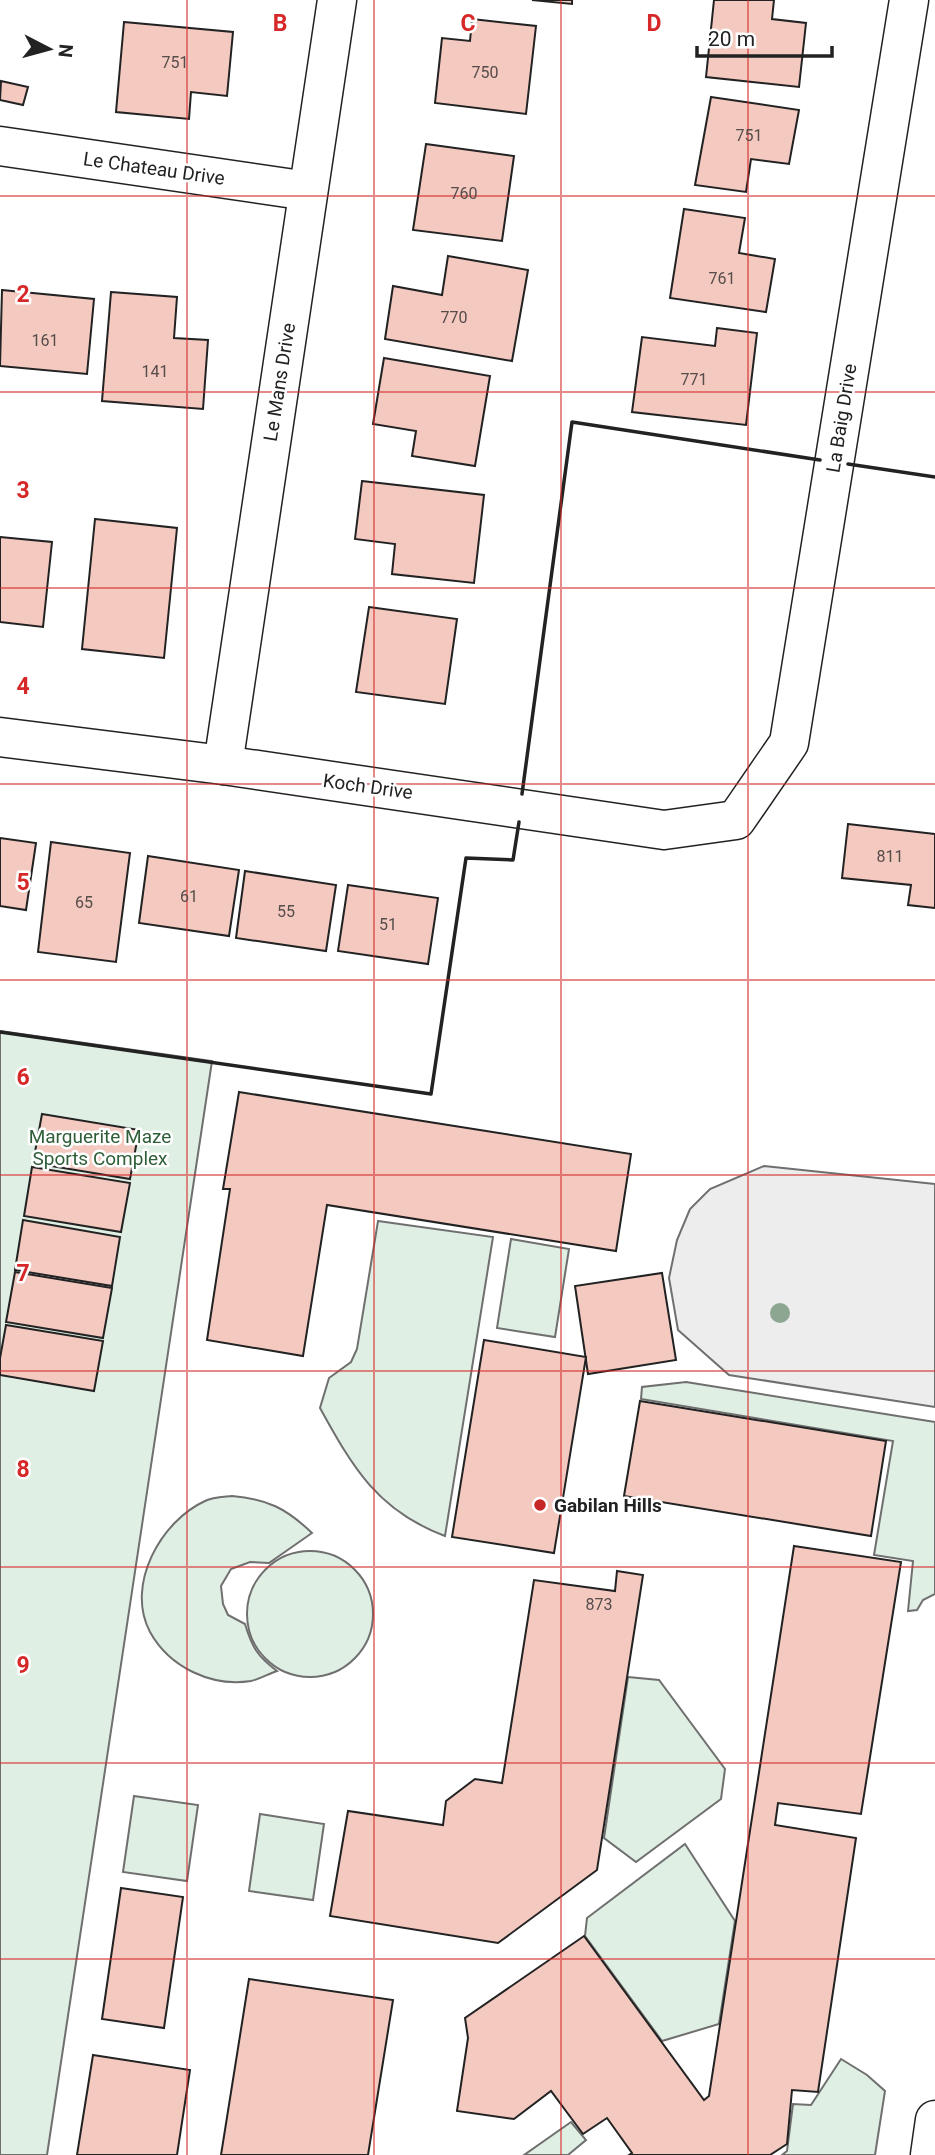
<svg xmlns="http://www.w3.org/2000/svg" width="935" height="2155" font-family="Roboto,sans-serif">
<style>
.green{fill:#e0efe3;stroke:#6f6f6f;stroke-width:2}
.parking{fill:#ededed;stroke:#6f6f6f;stroke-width:2}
.building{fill:#f3c9c0;stroke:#222;stroke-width:2}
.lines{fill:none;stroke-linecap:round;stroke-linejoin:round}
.minor-casing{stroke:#222;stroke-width:41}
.minor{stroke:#fff;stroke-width:38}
.wall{stroke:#222;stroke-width:3.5}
.tree{fill:#8da692}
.grid{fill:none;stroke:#d62828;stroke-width:2;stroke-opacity:0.55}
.poi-dot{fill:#c62828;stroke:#fff;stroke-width:2.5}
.labels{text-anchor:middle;stroke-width:5;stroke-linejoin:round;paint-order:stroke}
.number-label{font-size:16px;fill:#564c4a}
.street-label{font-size:19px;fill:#222;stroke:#fff}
.park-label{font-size:19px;fill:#2f5e38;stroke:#fff}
.poi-label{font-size:19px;font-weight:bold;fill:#222;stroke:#fff;text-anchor:start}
.grid-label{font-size:23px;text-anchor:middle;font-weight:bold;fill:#d62828;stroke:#fff;stroke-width:5;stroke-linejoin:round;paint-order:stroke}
</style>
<rect width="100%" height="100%" fill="#fff"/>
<g class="green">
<polygon points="0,1031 212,1061 47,2155 0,2155"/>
<path d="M378,1221L493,1237L445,1536C378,1511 353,1468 320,1408L329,1378L351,1362L357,1349Z"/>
<polygon points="511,1239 569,1249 555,1337 497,1328"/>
<polygon points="686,1382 935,1422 935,1594 923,1600 917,1610 908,1611 913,1561 874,1555 893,1441 641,1399 642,1387"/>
<path d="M232,1496C267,1499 286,1508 312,1533L269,1563L250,1562L231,1569L221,1586L223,1604L228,1615L245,1624C252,1647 257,1656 277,1671C268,1674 260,1679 251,1681C212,1687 170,1668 150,1632C125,1585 161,1521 205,1501C213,1497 223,1497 232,1496Z"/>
<circle cx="310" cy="1614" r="63"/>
<polygon points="628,1677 659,1680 725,1769 721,1799 636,1862 604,1838"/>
<polygon points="134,1796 198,1805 187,1881 123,1872"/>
<polygon points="260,1814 324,1824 313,1900 249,1891"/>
<polygon points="685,1844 735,1921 719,2024 662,2041 585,1936 587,1918"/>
<polygon points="841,2059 867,2075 885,2091 875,2155 782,2155 787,2151 793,2104 811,2105"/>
<polygon points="571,2122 586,2140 568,2155 524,2155"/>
</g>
<polygon class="parking" points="764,1166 935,1184 935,1407 729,1375 678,1330 669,1278 677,1240 690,1209 710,1189"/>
<g class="building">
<polygon points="532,0 572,0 572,4"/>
<polygon points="714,0 774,0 772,19 806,23 799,87 706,77"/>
<polygon points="472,19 536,26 526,114 435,103 442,38 470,41"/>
<polygon points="124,22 233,32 227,96 191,92 189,119 116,112"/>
<polygon points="1,81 28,87 23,105 0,100"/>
<polygon points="711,97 799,110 789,164 751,159 746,192 695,185"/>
<polygon points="426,144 514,156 502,241 413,230"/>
<polygon points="684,209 745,218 739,253 775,259 766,312 670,298"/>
<polygon points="448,256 528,270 512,361 385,339 393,286 442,295"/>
<polygon points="2,290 94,299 87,374 0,366"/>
<polygon points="111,292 177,297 174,338 208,340 203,409 102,401"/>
<polygon points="717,328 757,333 746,425 632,412 642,337 715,346"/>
<polygon points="384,358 490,376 475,466 412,456 416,431 373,424"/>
<polygon points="362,481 484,495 474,583 392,574 395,544 355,539"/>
<polygon points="95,519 177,528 164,658 82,649"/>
<polygon points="0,537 52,542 43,627 0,622"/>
<polygon points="369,607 457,619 445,704 356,692"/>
<polygon points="848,824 935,834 935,908 908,905 911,885 842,878"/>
<polygon points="0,838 36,843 26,910 0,906"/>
<polygon points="51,842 130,853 116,962 38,952"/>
<polygon points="148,856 239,870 229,936 139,923"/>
<polygon points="245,871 336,885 326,951 236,938"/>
<polygon points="348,885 438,898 428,964 338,951"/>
<polygon points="239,1092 631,1154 616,1251 327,1205 303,1356 207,1340 230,1189 223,1189"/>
<polygon points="42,1114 139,1130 130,1179 33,1163"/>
<polygon points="32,1167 130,1183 121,1232 24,1216"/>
<polygon points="23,1220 120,1237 112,1286 15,1270"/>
<polygon points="15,1272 112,1288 103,1338 6,1322"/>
<polygon points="662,1273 676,1360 588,1374 575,1286"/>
<polygon points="6,1325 103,1341 94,1391 0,1375 0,1358"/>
<polygon points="484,1340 586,1357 554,1553 452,1537"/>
<polygon points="640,1401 886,1441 871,1536 624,1496"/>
<polygon points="794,1546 901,1562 861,1814 778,1803 775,1825 856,1838 818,2092 792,2090 787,2144 770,2155 629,2155 632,2153 607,2118 583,2134 551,2091 514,2119 457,2111 468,2038 465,2018 584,1936 704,2100 709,2096"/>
<polygon points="617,1571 643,1575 597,1870 498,1943 330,1916 348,1811 443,1825 446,1801 475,1779 502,1783 534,1580 615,1591"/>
<polygon points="121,1888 183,1897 164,2028 102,2019"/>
<polygon points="249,1979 393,2000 368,2155 221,2155"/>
<polygon points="93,2055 190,2070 177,2155 77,2155"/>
</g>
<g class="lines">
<defs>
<g id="minor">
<polyline points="0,146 308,191"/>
<polyline points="0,737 223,765 664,830 736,820 789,743 909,0"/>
<polyline points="223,765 337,0"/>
<polyline points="930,2155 935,2120"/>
</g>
</defs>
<use href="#minor" class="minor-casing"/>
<use href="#minor" class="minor"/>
<g class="wall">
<polyline points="848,464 935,477"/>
<polyline points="522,794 572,422 820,460"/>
<polyline points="0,1032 431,1094 466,858 513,860 519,822"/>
</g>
</g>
<circle class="tree" cx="780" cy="1313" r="10"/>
<path class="grid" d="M187,0V2155M374,0V2155M561,0V2155M748,0V2155M0,196H935M0,392H935M0,588H935M0,784H935M0,980H935M0,1175H935M0,1371H935M0,1567H935M0,1763H935M0,1959H935"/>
<circle class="poi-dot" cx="540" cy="1505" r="7"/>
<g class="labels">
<g class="number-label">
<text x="175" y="68">751</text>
<text x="485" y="78">750</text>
<text x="749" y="141">751</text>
<text x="464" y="199">760</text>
<text x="722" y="284">761</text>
<text x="454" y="323">770</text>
<text x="45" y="346">161</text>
<text x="155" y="377">141</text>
<text x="694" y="385">771</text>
<text x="890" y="862">811</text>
<text x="189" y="902">61</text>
<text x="84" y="908">65</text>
<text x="286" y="917">55</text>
<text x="388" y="930">51</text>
<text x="599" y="1610">873</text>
</g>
<g class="street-label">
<text transform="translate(154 168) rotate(8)" y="7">Le Chateau Drive</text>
<text transform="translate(279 382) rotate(-81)" y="7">Le Mans Drive</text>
<text transform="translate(841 418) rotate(-81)" y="7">La Baig Drive</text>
<text transform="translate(368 786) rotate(8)" y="7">Koch Drive</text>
</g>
<g class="park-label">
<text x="100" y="1143">Marguerite Maze<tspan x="100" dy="22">Sports Complex</tspan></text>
</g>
<g class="poi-label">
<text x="554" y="1512">Gabilan Hills</text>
</g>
</g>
<g class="grid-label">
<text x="280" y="31">B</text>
<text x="468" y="31">C</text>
<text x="654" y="31">D</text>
<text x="23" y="302">2</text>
<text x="23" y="498">3</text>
<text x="23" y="694">4</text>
<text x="23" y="890">5</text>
<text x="23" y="1085">6</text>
<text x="23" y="1281">7</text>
<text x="23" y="1477">8</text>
<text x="23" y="1673">9</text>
</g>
<g transform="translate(49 49) rotate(96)" stroke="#ffffff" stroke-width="5" paint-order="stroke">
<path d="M0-5L12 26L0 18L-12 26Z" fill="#222222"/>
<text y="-10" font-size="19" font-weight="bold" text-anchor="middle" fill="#222222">N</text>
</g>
<path d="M697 46v10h135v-10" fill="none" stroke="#222222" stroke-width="3.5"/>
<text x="708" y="46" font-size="21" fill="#222222" stroke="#ffffff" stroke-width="5" paint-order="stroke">20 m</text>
</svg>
